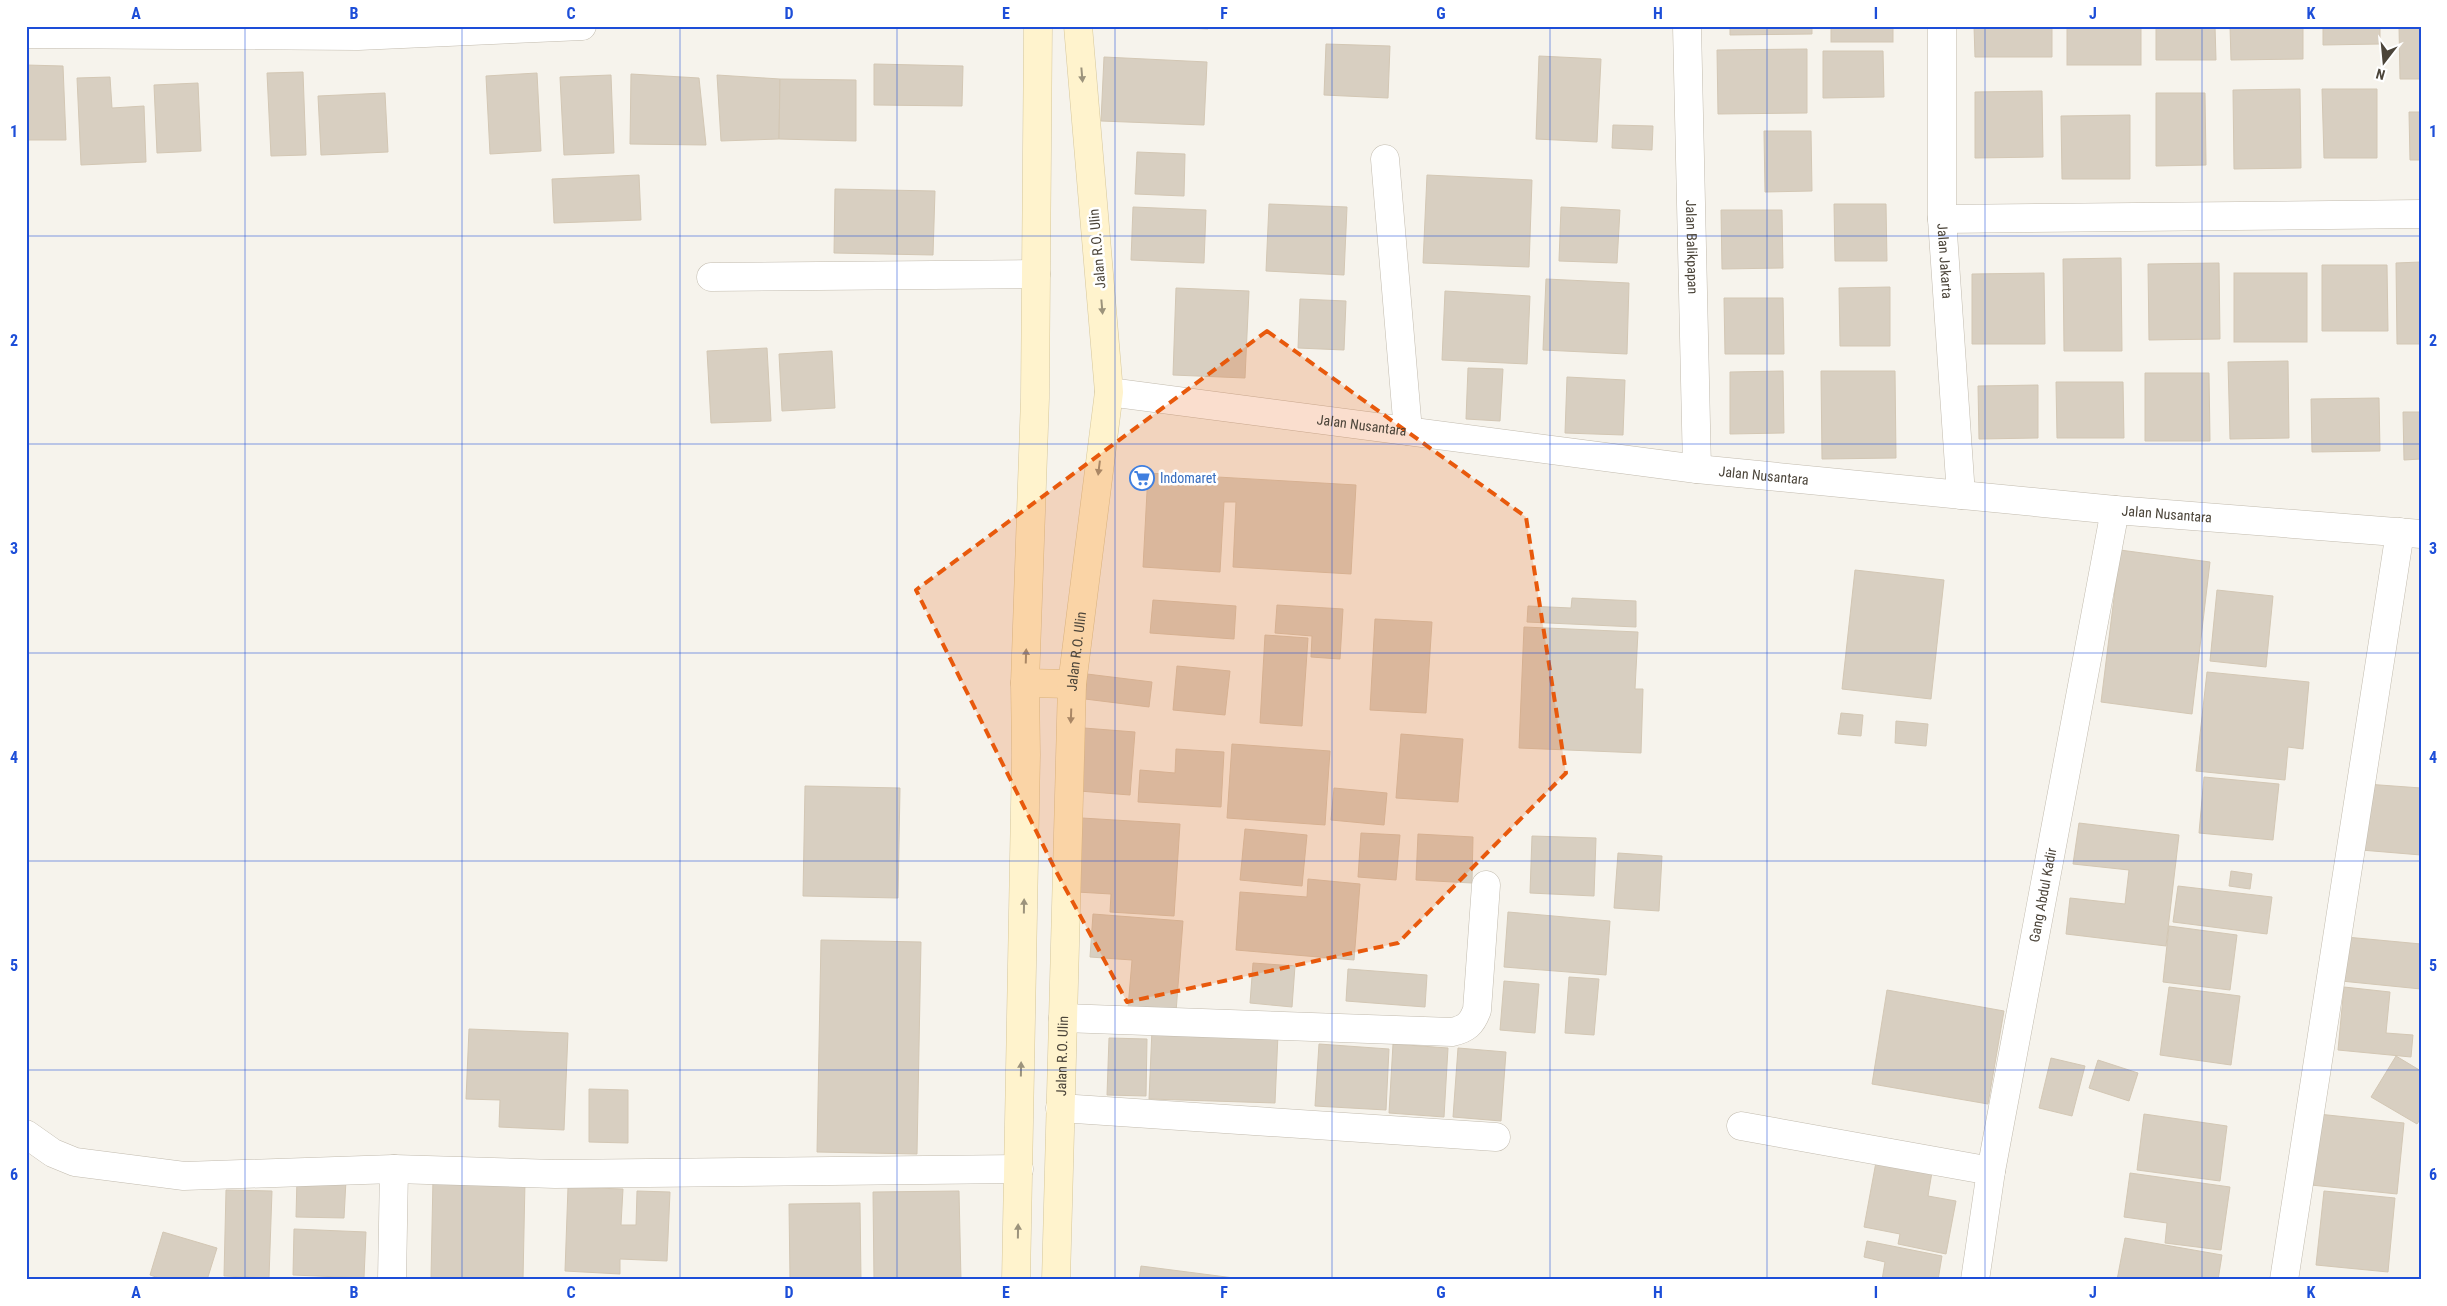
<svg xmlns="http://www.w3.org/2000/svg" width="2447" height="1306" font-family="'Roboto Condensed',sans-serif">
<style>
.building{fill:#d8cfc1;stroke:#d3c7b4}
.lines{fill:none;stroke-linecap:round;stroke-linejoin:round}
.minor-casing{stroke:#c2bbae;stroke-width:29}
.secondary-casing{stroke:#d6c79b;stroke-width:29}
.minor{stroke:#fff;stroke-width:28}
.secondary{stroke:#fff3cd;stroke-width:28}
.oneway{fill:#9c937c}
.marked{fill:#e8590c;fill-opacity:0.2;stroke:#e8590c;stroke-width:4;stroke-dasharray:10 6;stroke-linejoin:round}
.grid{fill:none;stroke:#1d4ed8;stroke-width:1;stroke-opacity:0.55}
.labels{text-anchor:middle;stroke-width:5;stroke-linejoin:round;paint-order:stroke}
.street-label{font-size:14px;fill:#4b4439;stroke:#fff}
.shop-label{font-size:14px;fill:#366cbe;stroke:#fff;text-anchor:start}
.neatline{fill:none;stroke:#1d4ed8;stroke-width:2}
.grid-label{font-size:16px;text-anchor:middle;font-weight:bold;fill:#1d4ed8}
</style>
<rect width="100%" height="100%" fill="#f6f3ec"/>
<g class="building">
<polygon points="1144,26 1208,26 1208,29"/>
<polygon points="1730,26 1812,26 1812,34 1730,35"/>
<rect x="1831" y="26" width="62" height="16"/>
<polygon points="1974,26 2052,26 2052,57 1975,57"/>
<rect x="2067" y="26" width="74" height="39"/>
<polygon points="2156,26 2215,26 2216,60 2156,60"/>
<polygon points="2230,26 2303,26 2303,59 2231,60"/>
<polygon points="2323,26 2380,26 2380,44 2323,45"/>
<polygon points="2399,26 2421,26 2421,79 2400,79"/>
<polygon points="1326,44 1390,46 1388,98 1324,95"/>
<polygon points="1807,49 1807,113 1718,114 1717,50"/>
<polygon points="1823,51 1883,51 1884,97 1823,98"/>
<polygon points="1539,56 1601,59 1597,142 1536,139"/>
<polygon points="1104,57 1207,62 1204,125 1101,121"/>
<polygon points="874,64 963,66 962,106 874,105"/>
<polygon points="26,65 63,66 66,140 26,140"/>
<polygon points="303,72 306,155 271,156 267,73"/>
<polygon points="537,73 541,151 490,154 486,76"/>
<polygon points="631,74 699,78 706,145 630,144"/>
<polygon points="611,75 614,153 564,155 560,77"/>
<polygon points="717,75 780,79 779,139 721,141"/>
<polygon points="110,77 112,108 144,106 146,162 81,165 77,78"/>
<polygon points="780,79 856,80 856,141 779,139"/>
<polygon points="198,83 201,151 157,153 154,85"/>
<polygon points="2300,89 2301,168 2234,169 2233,90"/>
<polygon points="2322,89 2377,89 2377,158 2324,158"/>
<polygon points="2042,91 2043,157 1975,158 1975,92"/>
<polygon points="385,93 388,152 321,155 318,96"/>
<polygon points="2156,93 2205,93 2206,165 2156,166"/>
<polygon points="2409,112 2421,112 2421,160 2410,160"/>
<polygon points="2130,115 2130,179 2062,179 2061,116"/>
<polygon points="1613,125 1653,126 1652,150 1612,148"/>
<polygon points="1764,131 1811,131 1812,191 1765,192"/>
<polygon points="1137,152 1185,154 1184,196 1135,194"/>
<polygon points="639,175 641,220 554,223 552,179"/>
<polygon points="1427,175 1532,180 1529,267 1423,263"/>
<polygon points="835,189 935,191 933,255 834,253"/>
<polygon points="1269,204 1347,207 1344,275 1266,271"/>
<polygon points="1834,204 1886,204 1887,261 1835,261"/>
<polygon points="1133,207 1206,210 1204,263 1131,260"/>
<polygon points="1561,207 1620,210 1617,263 1559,261"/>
<polygon points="1721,210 1782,210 1783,268 1722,269"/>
<polygon points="2121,258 2122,351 2064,351 2063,259"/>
<polygon points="2421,262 2421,344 2397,344 2396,263"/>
<polygon points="2219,263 2220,339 2149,340 2148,264"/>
<polygon points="2322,265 2387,265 2388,331 2322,331"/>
<polygon points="2044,273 2045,344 1972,344 1972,274"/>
<rect x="2234" y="273" width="73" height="69"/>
<polygon points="1546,279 1629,283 1627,354 1543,350"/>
<polygon points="1890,287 1890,346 1840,346 1839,288"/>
<polygon points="1176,288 1249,291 1245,378 1173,375"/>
<polygon points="1445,291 1530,296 1527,364 1442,360"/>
<polygon points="1724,298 1783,298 1784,354 1725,354"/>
<polygon points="1300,299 1346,301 1344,350 1298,348"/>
<polygon points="767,348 771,421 711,423 707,351"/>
<polygon points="832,351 835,408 782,411 779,354"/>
<polygon points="2288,361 2289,438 2230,439 2228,362"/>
<polygon points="1468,368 1503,369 1500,421 1466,419"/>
<polygon points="1783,371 1784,433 1730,434 1730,372"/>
<polygon points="1821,371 1895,371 1896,458 1822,459"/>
<polygon points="2145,373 2209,373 2210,441 2145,441"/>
<polygon points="1567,377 1625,380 1623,435 1565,433"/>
<polygon points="2056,382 2123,382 2124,438 2057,438"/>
<polygon points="2038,385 2038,438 1979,439 1978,386"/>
<polygon points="2379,398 2380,451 2312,452 2311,399"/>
<polygon points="2403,412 2421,412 2421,459 2404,460"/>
<polygon points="1148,473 1356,485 1351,574 1233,567 1236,502 1224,502 1220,572 1143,567"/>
<polygon points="2120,550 2210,562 2192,714 2101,702"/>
<polygon points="1855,570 1944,580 1931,699 1842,689"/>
<polygon points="2217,590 2273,596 2266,667 2210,661"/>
<polygon points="1572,598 1636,601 1636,627 1527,622 1528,606 1571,608"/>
<polygon points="1153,600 1236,606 1234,639 1150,633"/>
<polygon points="1277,605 1343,609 1340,659 1311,657 1312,636 1275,633"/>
<polygon points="1375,619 1432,622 1426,713 1370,710"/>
<polygon points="1524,627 1638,632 1635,689 1643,689 1641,753 1519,748"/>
<polygon points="1265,635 1308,638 1302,726 1260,723"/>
<polygon points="1177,666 1230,671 1225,715 1173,710"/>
<polygon points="2207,672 2309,682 2303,749 2288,747 2285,780 2196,771"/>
<polygon points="1087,674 1152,682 1149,707 1085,699"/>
<polygon points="1841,713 1863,715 1861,736 1838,734"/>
<polygon points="1896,721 1928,724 1926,746 1895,743"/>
<polygon points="1084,728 1135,732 1130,795 1079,791"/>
<polygon points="1401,734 1463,739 1458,802 1396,798"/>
<polygon points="1232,744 1330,751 1325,825 1227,818"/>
<polygon points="1176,749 1224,752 1221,807 1138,802 1140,770 1175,773"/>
<polygon points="2204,777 2279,784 2273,840 2199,833"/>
<polygon points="2366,784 2421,788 2421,855 2361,850"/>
<polygon points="805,786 900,788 898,898 803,896"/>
<polygon points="1334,788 1387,793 1384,825 1331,820"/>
<polygon points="1082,818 1180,824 1174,916 1110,912 1111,894 1077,892"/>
<polygon points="2079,823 2179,835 2166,946 2066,934 2070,898 2125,904 2129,870 2073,864"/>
<polygon points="1245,829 1307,835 1302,886 1240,880"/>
<polygon points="1361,833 1400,835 1396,880 1358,877"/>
<polygon points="1418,834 1473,837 1472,883 1416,880"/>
<polygon points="1532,836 1596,838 1594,896 1530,893"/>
<polygon points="1618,853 1662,856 1659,911 1614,908"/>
<polygon points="2231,871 2252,874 2250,889 2229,886"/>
<polygon points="1308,879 1360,884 1354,960 1236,950 1240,892 1307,897"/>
<polygon points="2178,886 2272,897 2267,934 2173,922"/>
<polygon points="1508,912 1610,921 1606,975 1504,967"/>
<polygon points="1093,914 1183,921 1176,1012 1128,1008 1132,960 1090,957"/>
<polygon points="2169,926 2237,935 2230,990 2163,982"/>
<polygon points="2346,937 2421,944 2421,989 2341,981"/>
<polygon points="821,940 921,942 917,1154 817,1152"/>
<polygon points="1253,963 1295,966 1292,1007 1250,1003"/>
<polygon points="1348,969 1427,975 1425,1007 1346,1001"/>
<polygon points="1569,977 1599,979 1594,1035 1565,1033"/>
<polygon points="1504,981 1539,984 1535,1033 1500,1030"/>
<polygon points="2169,987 2240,996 2231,1065 2160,1055"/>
<polygon points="2344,987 2390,992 2386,1033 2413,1035 2411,1057 2338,1050"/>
<polygon points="1887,990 2004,1011 1988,1104 1872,1084"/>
<polygon points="469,1029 568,1033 564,1130 499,1127 500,1100 466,1099"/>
<polygon points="1152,1029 1278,1034 1275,1103 1149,1099"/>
<polygon points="1109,1038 1147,1039 1146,1096 1107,1095"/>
<polygon points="1319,1044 1389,1049 1386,1110 1315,1106"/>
<polygon points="1393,1044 1448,1048 1444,1117 1389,1113"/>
<polygon points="1458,1048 1506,1052 1501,1121 1453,1117"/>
<polygon points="2396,1056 2421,1071 2421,1118 2417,1124 2371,1097"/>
<polygon points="2051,1058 2085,1066 2072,1116 2039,1108"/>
<polygon points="2098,1060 2138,1073 2129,1101 2089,1088"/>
<polygon points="589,1089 628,1090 628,1143 589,1142"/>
<polygon points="2144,1114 2227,1126 2220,1181 2137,1170"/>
<polygon points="2318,1114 2404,1123 2397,1194 2311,1185"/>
<polygon points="1876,1162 1932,1172 1928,1196 1956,1201 1946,1254 1898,1244 1900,1234 1864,1227"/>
<polygon points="2130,1173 2230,1187 2221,1250 2165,1243 2167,1223 2124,1217"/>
<polygon points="297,1178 346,1180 344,1218 296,1217"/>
<polygon points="433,1178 525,1181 523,1280 431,1278"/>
<polygon points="568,1187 623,1189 621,1225 636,1225 637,1191 670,1192 667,1261 620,1259 620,1274 565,1271"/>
<polygon points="226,1190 272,1191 269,1278 224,1276"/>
<polygon points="959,1191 961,1280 874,1280 873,1192"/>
<polygon points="2324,1191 2395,1198 2388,1272 2316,1265"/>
<polygon points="860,1203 861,1280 790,1280 789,1204"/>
<polygon points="294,1229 366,1232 364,1278 293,1275"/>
<polygon points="163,1232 217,1248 207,1280 165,1280 150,1275"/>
<polygon points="2125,1238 2222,1255 2218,1280 2117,1280"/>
<polygon points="1867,1241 1942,1256 1938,1280 1882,1280 1885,1262 1864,1257"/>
<polygon points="1141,1266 1234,1278 1233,1280 1139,1280"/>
</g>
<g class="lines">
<defs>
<g id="minor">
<path id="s1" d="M1687,26L1697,469"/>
<path id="s2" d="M1942,26V219L1961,495"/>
<polyline points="26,34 358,36 582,26"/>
<polyline points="1385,159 1408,431"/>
<polyline points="1942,219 2421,214"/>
<polyline points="711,277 1036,274"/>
<path id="s3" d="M1109,392L1697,469L2115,510L2421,534"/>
<path d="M1063,1018L1452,1032C1466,1029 1472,1024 1477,1010L1486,885"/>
<polyline points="1060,1108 1496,1137"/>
<polyline points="1741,1126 1991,1171"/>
<polyline points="26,1134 53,1153 75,1162 184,1176 394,1169 555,1174 1019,1169"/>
<polyline points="392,1280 394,1169"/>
<path id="s4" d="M1975,1280L1991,1171L2115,510"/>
<polyline points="2284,1280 2400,532"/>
</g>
<g id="secondary">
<polyline points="1025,683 1072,684"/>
<polyline points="1016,1280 1026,755 1025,683 1035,398 1038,26"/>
<path id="s5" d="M1056,1280L1072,684L1109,392L1078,26"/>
</g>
</defs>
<use href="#minor" class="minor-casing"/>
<use href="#secondary" class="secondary-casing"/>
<use href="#minor" class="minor"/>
<use href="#secondary" class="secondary"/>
</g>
<defs><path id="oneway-solid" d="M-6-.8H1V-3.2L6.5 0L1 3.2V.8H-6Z" transform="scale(1.25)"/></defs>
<g class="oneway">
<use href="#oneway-solid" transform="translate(1082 75) rotate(85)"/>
<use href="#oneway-solid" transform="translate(1102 307) rotate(85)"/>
<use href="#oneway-solid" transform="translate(1099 468) rotate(97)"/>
<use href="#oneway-solid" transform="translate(1026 656) rotate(-88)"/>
<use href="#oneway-solid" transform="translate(1071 716) rotate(92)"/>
<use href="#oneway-solid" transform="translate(1024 906) rotate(-89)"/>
<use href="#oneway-solid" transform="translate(1021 1069) rotate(-89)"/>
<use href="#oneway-solid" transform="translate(1018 1231) rotate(-89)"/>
</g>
<path class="marked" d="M1267,331L1526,517L1566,773L1398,943L1127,1002L1057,873L916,590Z"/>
<path class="grid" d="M245,26V1280M462,26V1280M680,26V1280M897,26V1280M1115,26V1280M1332,26V1280M1550,26V1280M1767,26V1280M1985,26V1280M2202,26V1280M26,236H2421M26,444H2421M26,653H2421M26,861H2421M26,1070H2421"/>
<defs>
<symbol id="supermarket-ring" viewBox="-11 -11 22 22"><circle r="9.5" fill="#fff" stroke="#3f7fe0" stroke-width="1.5"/><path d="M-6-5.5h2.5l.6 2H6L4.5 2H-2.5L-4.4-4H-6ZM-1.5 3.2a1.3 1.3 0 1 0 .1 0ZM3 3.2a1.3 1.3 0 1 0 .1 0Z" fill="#3f7fe0"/></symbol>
</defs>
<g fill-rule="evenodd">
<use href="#supermarket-ring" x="1128" y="464" width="28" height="28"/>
</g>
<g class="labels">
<g class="street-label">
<text dy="5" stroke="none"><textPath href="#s1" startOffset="221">Jalan Balikpapan</textPath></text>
<text transform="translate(1097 249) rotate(-95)" y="5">Jalan R.O. Ulin</text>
<text dy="5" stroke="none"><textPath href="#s2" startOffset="235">Jalan Jakarta</textPath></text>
<text dy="5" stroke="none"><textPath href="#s3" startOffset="255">Jalan Nusantara</textPath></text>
<text dy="5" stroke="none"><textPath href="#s3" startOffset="660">Jalan Nusantara</textPath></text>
<text dy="5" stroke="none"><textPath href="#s3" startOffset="1065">Jalan Nusantara</textPath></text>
<text dy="5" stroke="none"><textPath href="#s5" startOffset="629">Jalan R.O. Ulin</textPath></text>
<text dy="5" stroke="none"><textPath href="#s4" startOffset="391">Gang Abdul Kadir</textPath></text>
<text dy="5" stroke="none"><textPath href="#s5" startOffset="224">Jalan R.O. Ulin</textPath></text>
</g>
<g class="shop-label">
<text x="1160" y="483">Indomaret</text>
</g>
</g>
<rect width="2447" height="1306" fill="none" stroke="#ffffff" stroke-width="55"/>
<g transform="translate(2384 62) rotate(196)" stroke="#ffffff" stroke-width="4" paint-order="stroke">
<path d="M0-4L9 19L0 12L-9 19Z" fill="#4b4439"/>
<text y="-8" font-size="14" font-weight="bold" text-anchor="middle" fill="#4b4439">N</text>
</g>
<rect x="28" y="28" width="2392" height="1250" class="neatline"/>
<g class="grid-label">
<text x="136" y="19">A</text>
<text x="354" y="19">B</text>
<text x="571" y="19">C</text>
<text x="789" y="19">D</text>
<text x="1006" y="19">E</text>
<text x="1224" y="19">F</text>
<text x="1441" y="19">G</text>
<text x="1658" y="19">H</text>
<text x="1876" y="19">I</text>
<text x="2093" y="19">J</text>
<text x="2311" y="19">K</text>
<text x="14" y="137">1</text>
<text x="2433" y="137">1</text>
<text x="14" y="346">2</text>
<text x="2433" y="346">2</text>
<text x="14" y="554">3</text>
<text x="2433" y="554">3</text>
<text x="14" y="763">4</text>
<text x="2433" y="763">4</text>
<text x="14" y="971">5</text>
<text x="2433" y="971">5</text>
<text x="14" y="1180">6</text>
<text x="2433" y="1180">6</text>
<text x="136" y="1298">A</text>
<text x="354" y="1298">B</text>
<text x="571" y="1298">C</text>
<text x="789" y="1298">D</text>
<text x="1006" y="1298">E</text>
<text x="1224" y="1298">F</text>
<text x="1441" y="1298">G</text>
<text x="1658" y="1298">H</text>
<text x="1876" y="1298">I</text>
<text x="2093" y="1298">J</text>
<text x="2311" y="1298">K</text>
</g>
</svg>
